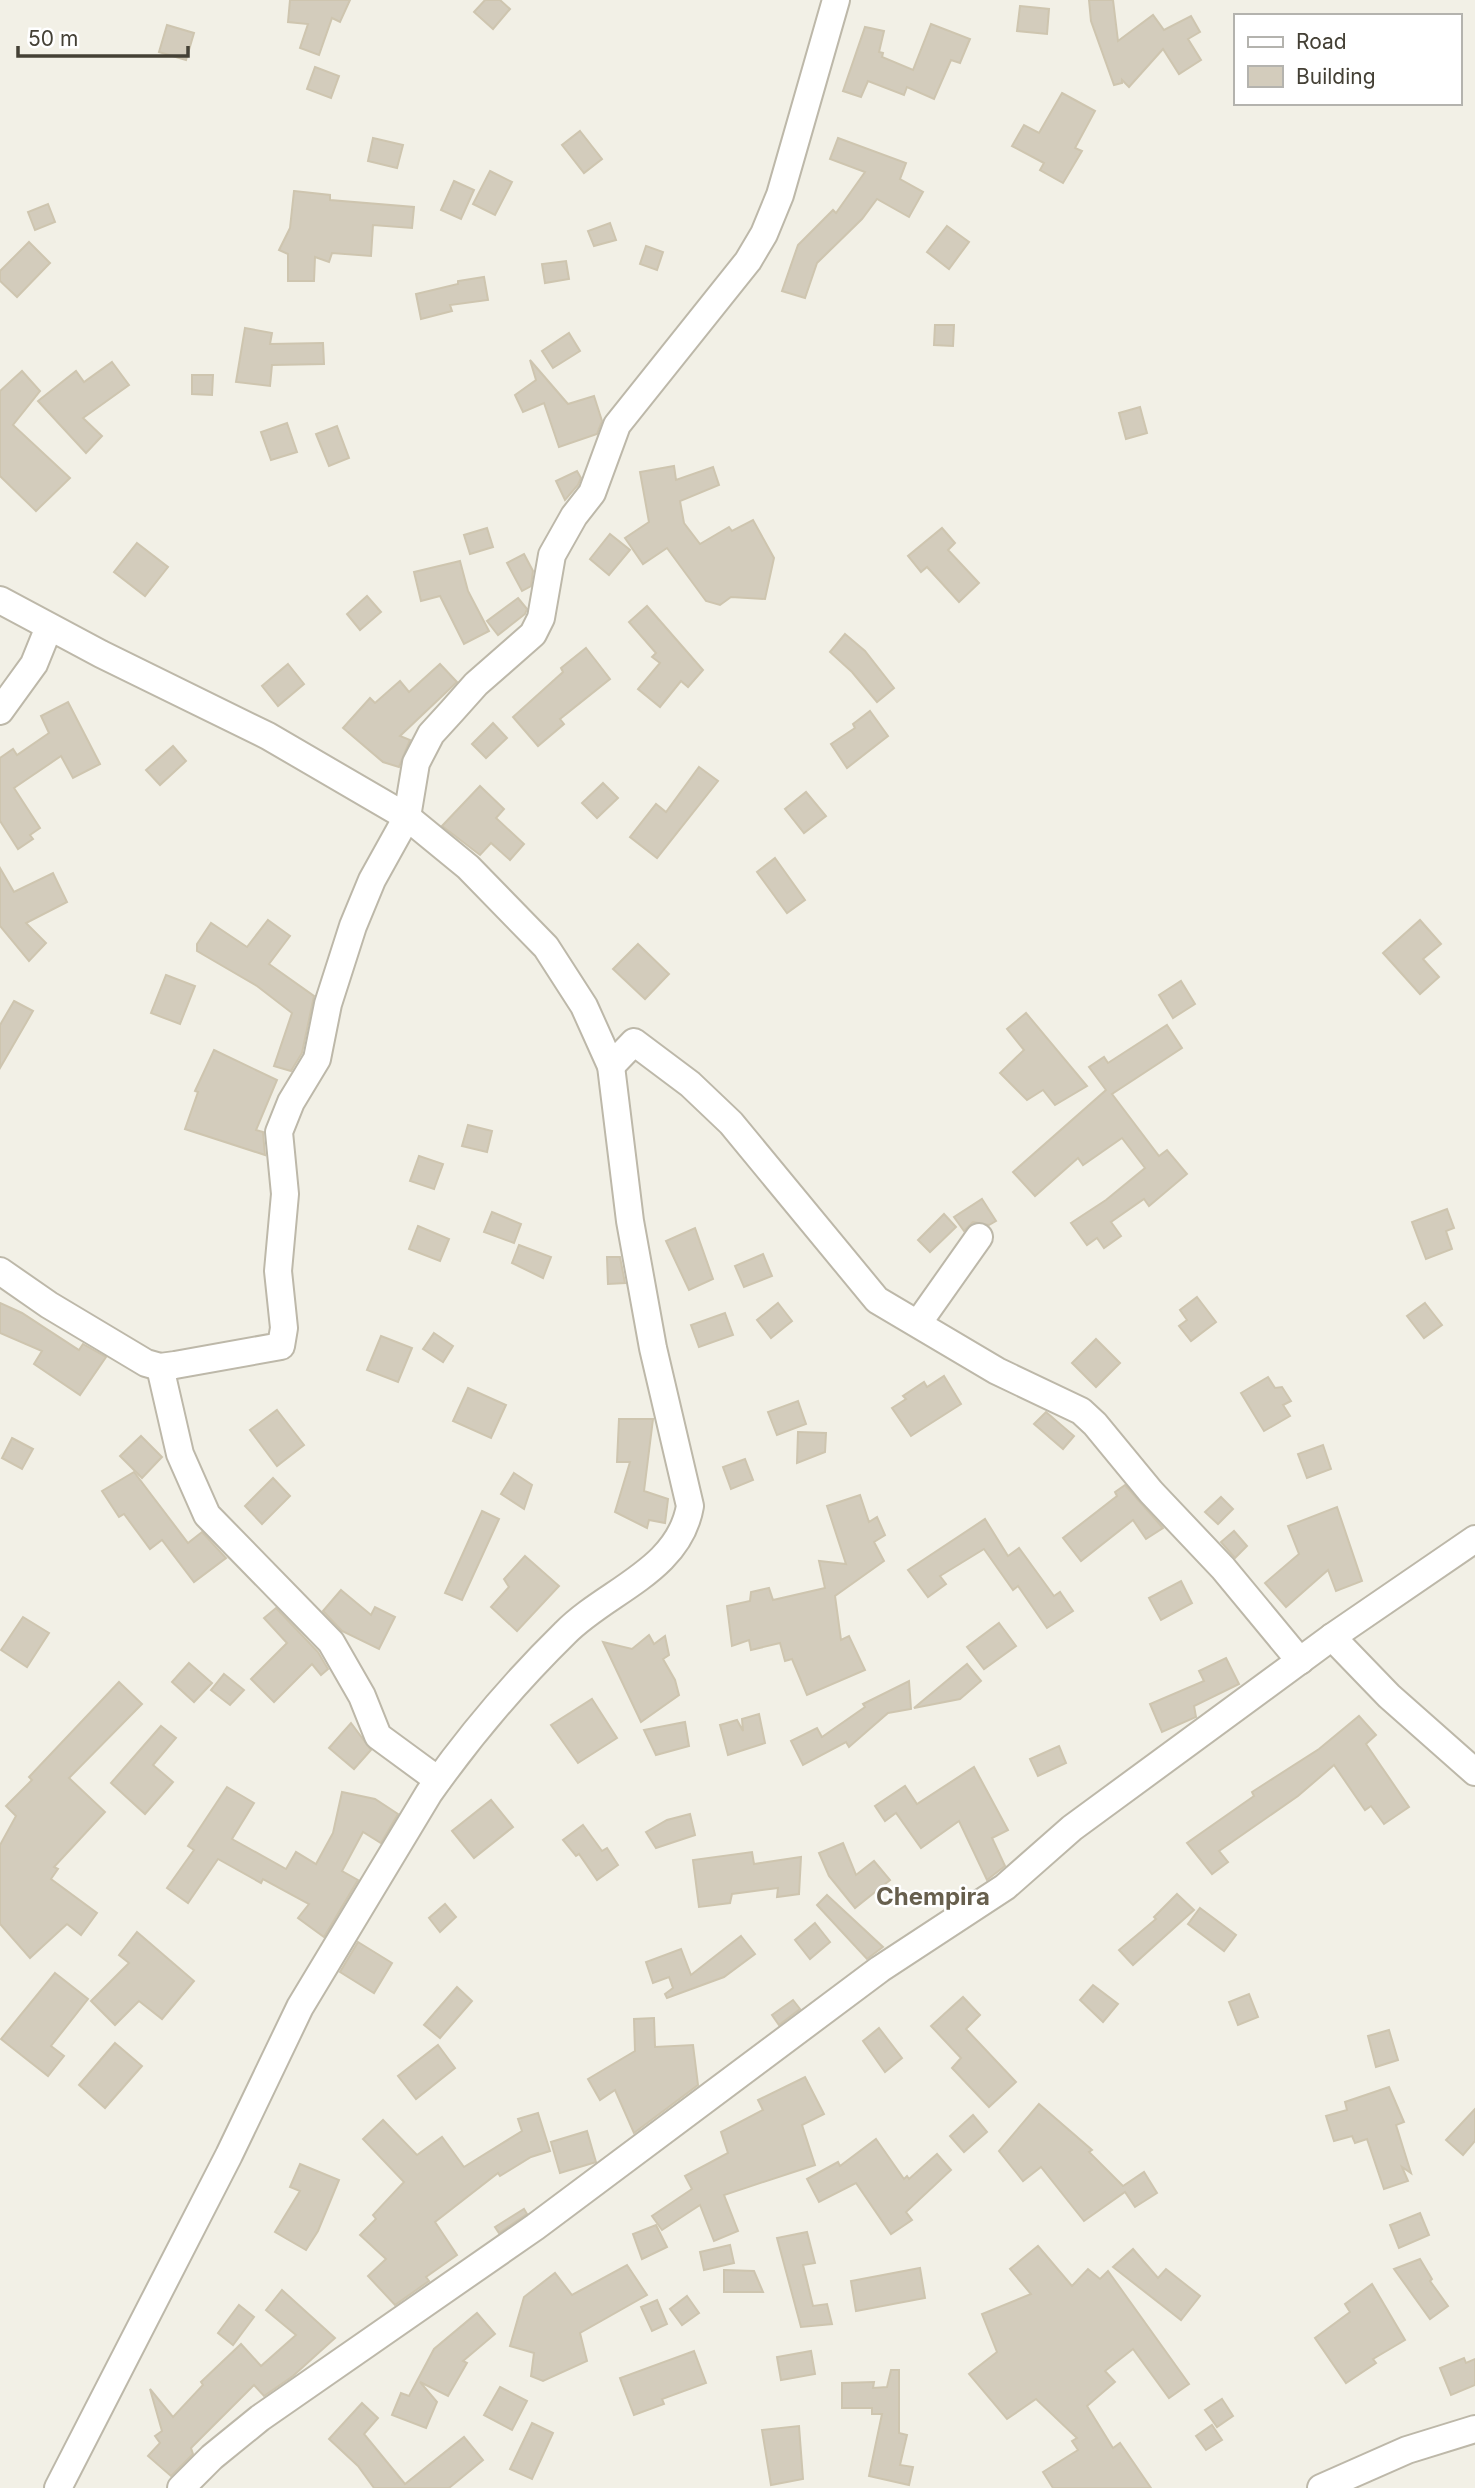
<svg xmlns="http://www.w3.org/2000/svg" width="1475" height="2488" font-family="Inter,sans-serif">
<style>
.building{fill:#d3ccbc;stroke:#cec5af;stroke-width:2}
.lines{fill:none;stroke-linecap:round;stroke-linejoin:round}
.minor-casing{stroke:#bdb8a9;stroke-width:30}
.minor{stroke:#fff;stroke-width:26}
.labels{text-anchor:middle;stroke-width:5;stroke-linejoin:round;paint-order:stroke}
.quarter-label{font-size:24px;font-weight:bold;fill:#675f4d;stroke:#fff}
</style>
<rect width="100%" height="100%" fill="#f2f0e6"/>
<g class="building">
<polygon points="290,0 350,0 340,22 332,18 319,55 300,48 308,24 288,22"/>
<polygon points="485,0 500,0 510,9 493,29 474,12"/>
<polygon points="1089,0 1113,0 1118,41 1153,15 1164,30 1191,16 1200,32 1188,39 1201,60 1179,74 1163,49 1129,87 1122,80 1122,83 1114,85 1091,21"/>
<polygon points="1020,6 1049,9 1047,34 1017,31"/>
<polygon points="931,24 970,39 960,63 951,60 934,99 907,87 904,95 868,81 861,97 843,91 865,27 884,31 879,52 883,53 882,57 913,70"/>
<polygon points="167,25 194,33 186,60 159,52"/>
<polygon points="315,67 339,76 331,98 307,89"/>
<polygon points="1062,93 1095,111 1075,148 1082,151 1063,183 1040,170 1044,163 1012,146 1024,125 1039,133"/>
<polygon points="580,131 602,159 584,173 562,145"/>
<polygon points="373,138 403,145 397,168 368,161"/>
<polygon points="838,138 906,163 900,179 923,192 909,217 877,199 862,219 817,263 805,298 782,291 798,245 833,210 836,213 865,172 830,159"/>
<polygon points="490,171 512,182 495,215 473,204"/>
<polygon points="454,181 474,190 461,219 441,210"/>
<polygon points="294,191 330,195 330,200 414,207 412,228 373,225 371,256 332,253 329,262 315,257 314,281 288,281 288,254 279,250 290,228"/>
<polygon points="48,204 55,222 35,230 28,212"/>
<polygon points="610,223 616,240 594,246 588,231"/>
<polygon points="947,226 969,242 949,269 927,252"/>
<polygon points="29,242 50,263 17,297 0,281 0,271"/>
<polygon points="646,246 663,252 657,270 640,264"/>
<polygon points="566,261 569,279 545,283 542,264"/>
<polygon points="484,277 488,300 450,305 452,311 421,319 416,294 458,284 458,281"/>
<polygon points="935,325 954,325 953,346 934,345"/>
<polygon points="245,328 272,333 270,344 323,343 324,364 272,365 270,386 236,382"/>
<polygon points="569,333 580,351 553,368 542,351"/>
<polygon points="530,360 568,404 594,396 602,421 597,434 559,447 544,403 523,412 515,395 536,380"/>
<polygon points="112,362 129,385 83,418 102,436 86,453 38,401 76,371 84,382"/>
<polygon points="22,371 40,391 13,425 70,478 36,511 0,476 0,391"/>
<polygon points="192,375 213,375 212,395 192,394"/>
<polygon points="1140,407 1147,433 1126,439 1119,413"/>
<polygon points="287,423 297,452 271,460 261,432"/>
<polygon points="337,426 349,458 329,466 316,434"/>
<polygon points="674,466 676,480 713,467 719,485 680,501 684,523 700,544 729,527 732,531 753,520 774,558 765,599 731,597 720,605 706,601 667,548 643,564 625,538 649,522 640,472"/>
<polygon points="577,471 581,478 578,485 565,500 556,481"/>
<polygon points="487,528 493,547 470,554 464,535"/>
<polygon points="942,528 955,543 948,550 979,583 959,602 927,567 921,572 908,556"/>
<polygon points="610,534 630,550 609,575 590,559"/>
<polygon points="137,543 168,567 145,596 114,572"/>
<polygon points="524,554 533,571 531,586 522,591 507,563"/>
<polygon points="460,561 468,591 489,631 464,644 440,596 421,601 414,572"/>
<polygon points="367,596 381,612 360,630 347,614"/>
<polygon points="518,598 527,609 525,614 498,635 487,621"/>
<polygon points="647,606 703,670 688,687 681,681 660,707 638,689 660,663 652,657 656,653 629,622"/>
<polygon points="845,634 865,651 894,688 877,702 852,672 830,652"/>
<polygon points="586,648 610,679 560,719 564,724 538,746 513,717 563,672 561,668"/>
<polygon points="288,664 304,684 278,706 262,686"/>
<polygon points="440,664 457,682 400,736 410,740 399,767 383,762 343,728 370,698 375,703 400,681 409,692"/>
<polygon points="68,702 100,764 73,778 61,756 14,788 40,828 30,835 33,839 18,849 0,821 0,758 13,749 17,755 49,733 41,716"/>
<polygon points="870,711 888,736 847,768 831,744 855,728 853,724"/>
<polygon points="493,723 507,738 486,758 472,744"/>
<polygon points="173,746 186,761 160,785 146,770"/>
<polygon points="699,767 718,781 657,858 630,837 656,804 666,812"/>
<polygon points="603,783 618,798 597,818 582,803"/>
<polygon points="480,786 504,809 496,818 524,844 510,860 491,843 480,855 442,826"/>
<polygon points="806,792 826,816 804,833 785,809"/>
<polygon points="775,858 805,900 787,913 757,872"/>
<polygon points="0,868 14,892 53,873 67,902 26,923 46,943 29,961 0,926"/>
<polygon points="268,920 290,936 269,964 314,996 302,1053 291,1071 274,1066 292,1013 257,986 197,951 197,944 211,923 247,947"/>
<polygon points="1420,920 1441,944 1423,959 1439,977 1420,994 1383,953"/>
<polygon points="638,944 669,974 645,999 613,969"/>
<polygon points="166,975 195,986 180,1024 151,1013"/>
<polygon points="1181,981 1195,1004 1173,1018 1159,995"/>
<polygon points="14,1001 33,1011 0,1068 0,1025"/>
<polygon points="1026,1013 1087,1086 1055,1105 1043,1090 1027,1100 1000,1073 1024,1050 1007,1029"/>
<polygon points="1167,1025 1182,1048 1112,1094 1159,1156 1167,1150 1187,1174 1149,1206 1144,1199 1111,1222 1121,1236 1104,1248 1097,1238 1087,1245 1071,1223 1106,1200 1145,1168 1122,1138 1083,1165 1078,1158 1035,1196 1013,1172 1106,1090 1089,1067 1104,1057 1108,1063"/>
<polygon points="214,1050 277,1080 256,1130 263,1132 265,1155 185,1129 198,1092 195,1091"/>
<polygon points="468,1125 492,1131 487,1152 462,1146"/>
<polygon points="419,1156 443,1164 434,1189 410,1181"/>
<polygon points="982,1199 996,1221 989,1225 973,1222 964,1231 954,1217"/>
<polygon points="1447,1209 1454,1228 1446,1231 1452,1249 1426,1259 1412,1222"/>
<polygon points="492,1212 521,1224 514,1243 484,1232"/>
<polygon points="944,1214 956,1227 930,1252 918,1240"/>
<polygon points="418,1226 449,1239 440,1261 409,1249"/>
<polygon points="695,1228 713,1279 689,1290 666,1241"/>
<polygon points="519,1245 551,1257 543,1278 512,1263"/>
<polygon points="763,1254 772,1276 744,1287 735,1266"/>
<polygon points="607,1257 620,1257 625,1283 608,1284"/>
<polygon points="1197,1297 1216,1322 1191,1341 1179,1326 1187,1320 1180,1310"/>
<polygon points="0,1303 22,1313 79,1350 83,1344 106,1357 80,1395 34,1364 42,1351 0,1333"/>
<polygon points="778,1303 792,1321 771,1338 757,1320"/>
<polygon points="1425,1303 1442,1325 1424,1338 1407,1316"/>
<polygon points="725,1313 733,1335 699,1347 691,1325"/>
<polygon points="434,1333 453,1346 443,1362 423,1349"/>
<polygon points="381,1336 412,1348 398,1382 367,1370"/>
<polygon points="1096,1339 1120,1363 1096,1387 1072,1363"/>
<polygon points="944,1376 961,1404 911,1436 892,1408 906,1399 903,1396 924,1382 927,1387"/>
<polygon points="1268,1377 1275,1388 1282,1387 1291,1401 1283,1405 1290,1416 1264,1431 1241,1393"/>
<polygon points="468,1388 506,1405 491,1438 453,1421"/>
<polygon points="798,1401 806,1424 777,1435 768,1412"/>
<polygon points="277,1410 304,1445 277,1466 250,1430"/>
<polygon points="1046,1412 1074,1436 1063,1449 1034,1424"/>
<polygon points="619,1419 653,1419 644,1491 668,1499 665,1523 649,1520 647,1528 615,1512 630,1462 617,1462"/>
<polygon points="798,1432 826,1433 825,1452 797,1463"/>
<polygon points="141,1436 162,1457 142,1478 120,1456"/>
<polygon points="12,1438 33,1449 22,1469 2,1458"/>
<polygon points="1323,1445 1331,1469 1307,1478 1298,1454"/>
<polygon points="745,1459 753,1480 731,1489 723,1467"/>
<polygon points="134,1472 188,1543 202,1532 226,1558 194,1582 162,1540 150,1549 124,1514 119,1517 102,1491"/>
<polygon points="514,1473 532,1485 524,1509 501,1494"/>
<polygon points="273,1478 290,1496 262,1524 245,1506"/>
<polygon points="1125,1485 1163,1528 1146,1539 1133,1520 1081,1561 1063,1538 1117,1496 1115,1492"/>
<polygon points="860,1495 869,1522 877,1517 885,1535 874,1542 884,1561 835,1596 841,1640 849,1636 865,1670 807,1695 792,1659 785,1661 780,1643 751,1650 749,1640 732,1646 727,1606 750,1601 751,1592 769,1588 773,1600 825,1588 819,1561 846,1564 827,1506"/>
<polygon points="1221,1497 1233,1509 1218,1524 1205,1512"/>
<polygon points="1337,1507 1362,1581 1336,1591 1328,1570 1286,1607 1265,1583 1299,1554 1288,1526"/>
<polygon points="482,1511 499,1519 462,1600 445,1593"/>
<polygon points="985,1519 1008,1556 1019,1548 1054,1596 1060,1592 1073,1611 1047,1628 1018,1586 1013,1590 984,1549 940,1576 946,1584 928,1597 908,1570"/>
<polygon points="1234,1531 1247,1546 1235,1558 1221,1542"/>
<polygon points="525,1556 559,1586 517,1631 491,1607 509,1587 504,1579"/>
<polygon points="1181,1581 1192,1603 1161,1620 1149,1598"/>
<polygon points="341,1590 371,1615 375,1607 395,1617 379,1649 342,1631 323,1611"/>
<polygon points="276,1608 318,1652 328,1669 321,1675 312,1664 274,1702 251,1679 287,1643 264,1618"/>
<polygon points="23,1617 49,1633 27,1667 1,1650"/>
<polygon points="999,1623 1016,1646 984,1669 967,1647"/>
<polygon points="649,1635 654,1644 665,1636 669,1655 663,1659 675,1680 679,1695 641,1722 603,1642 632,1649"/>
<polygon points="1226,1658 1239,1684 1194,1706 1196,1717 1162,1732 1150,1704 1204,1681 1199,1671"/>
<polygon points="189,1663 212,1683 194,1702 172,1682"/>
<polygon points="967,1664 981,1681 960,1699 914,1708"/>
<polygon points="224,1674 244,1690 230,1705 211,1690"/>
<polygon points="909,1681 911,1709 888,1713 849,1747 846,1742 803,1765 791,1741 817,1728 822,1737 865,1707 863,1704"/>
<polygon points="119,1682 142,1704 69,1778 105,1812 54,1867 58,1869 51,1879 97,1913 81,1935 67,1924 30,1958 0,1924 0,1845 16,1816 6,1806 32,1780 29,1777"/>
<polygon points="592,1699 617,1738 578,1763 551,1725"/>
<polygon points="759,1714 765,1743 728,1755 720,1725 737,1720 743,1731 742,1719"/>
<polygon points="1359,1716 1376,1735 1366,1744 1409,1807 1384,1824 1371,1806 1365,1810 1334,1765 1298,1796 1219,1851 1228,1862 1212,1874 1187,1843 1254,1796 1252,1792 1319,1749"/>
<polygon points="685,1722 689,1746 656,1755 644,1730"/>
<polygon points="351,1723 371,1750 354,1769 329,1748"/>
<polygon points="161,1726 176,1738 153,1765 173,1782 145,1814 111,1783"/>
<polygon points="1059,1746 1066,1763 1038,1776 1030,1759"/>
<polygon points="974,1767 1008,1830 992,1838 1005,1866 987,1880 959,1821 921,1848 896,1813 885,1821 875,1806 905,1786 917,1804"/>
<polygon points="227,1787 254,1803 232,1839 286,1869 296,1852 316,1864 333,1833 342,1792 375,1799 398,1814 381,1843 363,1832 342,1871 358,1880 324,1937 298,1918 309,1904 263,1879 261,1883 218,1859 188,1903 167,1888 194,1850 188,1846"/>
<polygon points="491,1800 513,1827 474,1858 452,1831"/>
<polygon points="690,1814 695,1835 656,1848 646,1832 667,1820"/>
<polygon points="583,1825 602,1851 607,1848 618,1865 597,1880 579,1854 576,1856 563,1840"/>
<polygon points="843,1843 856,1875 874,1861 890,1880 855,1908 829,1876 819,1853"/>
<polygon points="752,1852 754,1864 801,1857 799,1894 777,1897 778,1888 732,1894 730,1903 699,1907 693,1860"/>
<polygon points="1177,1894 1194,1910 1133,1965 1119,1950 1156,1919 1154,1917"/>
<polygon points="827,1895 883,1947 867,1959 817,1905"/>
<polygon points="445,1904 456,1917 440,1932 429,1918"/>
<polygon points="1200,1908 1236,1935 1224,1951 1188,1924"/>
<polygon points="815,1923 830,1942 810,1959 795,1940"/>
<polygon points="137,1932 194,1981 162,2019 139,2001 115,2025 91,2001 129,1963 119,1955"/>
<polygon points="741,1936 755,1954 724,1977 667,1998 665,1994 673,1988 669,1977 653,1983 646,1962 681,1949 691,1975"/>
<polygon points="358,1942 392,1963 374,1993 340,1972"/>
<polygon points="55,1973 88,1999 51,2046 64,2056 48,2076 1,2039"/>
<polygon points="1093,1985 1118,2004 1103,2022 1080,2000"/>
<polygon points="457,1987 472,2001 440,2038 424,2025"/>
<polygon points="1249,1994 1258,2017 1238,2025 1229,2002"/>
<polygon points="963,1997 980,2015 966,2029 1016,2082 989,2107 952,2068 961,2058 931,2026"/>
<polygon points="793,2000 800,2009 779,2025 772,2015"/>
<polygon points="654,2018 655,2047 693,2045 698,2085 634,2133 615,2090 600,2100 588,2079 635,2051 634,2019"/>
<polygon points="879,2028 902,2058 885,2072 863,2041"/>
<polygon points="1389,2030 1398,2060 1376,2067 1368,2036"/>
<polygon points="115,2043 142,2066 105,2108 79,2085"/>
<polygon points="438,2045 455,2068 416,2099 398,2076"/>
<polygon points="805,2077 824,2114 802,2125 815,2165 724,2195 738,2231 714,2241 700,2205 662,2230 652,2216 692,2189 685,2176 728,2153 721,2132 763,2110 758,2100"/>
<polygon points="1389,2087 1404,2122 1396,2125 1411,2173 1402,2167 1408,2181 1384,2189 1367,2139 1355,2143 1352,2136 1334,2141 1326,2116 1347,2110 1345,2102"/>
<polygon points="1039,2104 1092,2150 1089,2152 1123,2186 1144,2172 1157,2193 1135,2207 1125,2192 1084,2221 1041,2167 1023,2181 999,2151"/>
<polygon points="1475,2109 1475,2141 1463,2155 1446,2140"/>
<polygon points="538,2113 550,2151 531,2157 500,2176 498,2173 435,2222 457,2255 426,2277 429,2281 395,2305 368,2276 386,2259 360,2235 376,2219 373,2215 404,2182 363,2139 383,2120 417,2155 442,2137 464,2167 522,2131 518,2119"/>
<polygon points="973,2115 987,2132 964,2152 950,2136"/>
<polygon points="587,2131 596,2162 560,2173 551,2142"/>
<polygon points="876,2139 904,2179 907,2176 909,2179 937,2154 951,2170 906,2212 912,2220 891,2234 856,2183 819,2202 807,2179 838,2162 840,2166"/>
<polygon points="300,2164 339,2180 318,2231 306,2250 275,2232 300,2191 290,2187"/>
<polygon points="524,2209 527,2214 499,2233 495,2227"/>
<polygon points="1420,2213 1429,2235 1399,2248 1390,2225"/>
<polygon points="656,2225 667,2247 642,2259 633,2234"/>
<polygon points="807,2232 815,2263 803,2265 813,2306 827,2304 832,2324 801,2327 777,2238"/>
<polygon points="730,2245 734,2263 704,2270 700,2252"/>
<polygon points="1038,2246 1072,2286 1088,2269 1100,2279 1108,2271 1189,2384 1169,2398 1133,2349 1105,2371 1115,2382 1087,2406 1113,2448 1120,2443 1151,2488 1053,2488 1043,2472 1078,2450 1072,2441 1077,2438 1036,2399 1007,2419 969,2374 997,2352 982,2314 1031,2294 1010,2269"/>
<polygon points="1133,2249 1158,2278 1166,2269 1200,2296 1181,2320 1113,2267"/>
<polygon points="1420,2259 1432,2279 1430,2281 1448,2306 1430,2319 1394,2269"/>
<polygon points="627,2265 647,2295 580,2333 587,2361 543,2381 531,2376 534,2353 510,2346 524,2297 555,2273 572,2295"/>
<polygon points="920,2268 925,2298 856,2311 851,2281"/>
<polygon points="724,2270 754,2271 763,2292 724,2292"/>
<polygon points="1372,2284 1405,2340 1373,2359 1376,2363 1346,2383 1315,2338 1350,2312 1345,2304"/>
<polygon points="282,2290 335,2338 293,2376 264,2396 254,2385 191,2448 193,2454 171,2476 148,2456 160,2443 155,2436 162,2431 150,2389 173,2417 203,2385 201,2382 241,2344 261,2366 296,2335 266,2310"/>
<polygon points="687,2296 699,2313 682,2325 670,2309"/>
<polygon points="657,2300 667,2324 652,2331 641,2307"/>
<polygon points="239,2305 254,2317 233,2345 218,2333"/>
<polygon points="477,2313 495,2334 463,2361 467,2363 448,2396 420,2382 437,2402 426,2428 392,2415 401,2393 409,2396 434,2349"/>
<polygon points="694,2351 706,2383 662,2399 664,2404 634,2415 620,2378"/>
<polygon points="811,2351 815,2374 781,2380 777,2357"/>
<polygon points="1464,2358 1466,2363 1475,2359 1475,2385 1451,2395 1440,2368"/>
<polygon points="891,2370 899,2370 899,2433 907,2435 900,2465 913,2467 909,2485 869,2476 882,2414 872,2414 872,2408 842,2408 842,2383 874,2382 873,2388 887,2387"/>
<polygon points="500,2387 527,2401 512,2430 484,2415"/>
<polygon points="1222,2399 1233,2416 1217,2427 1205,2410"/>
<polygon points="362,2403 378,2418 364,2434 405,2484 464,2437 483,2460 449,2488 374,2488 358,2466 329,2439"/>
<polygon points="532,2423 553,2433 532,2479 510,2469"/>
<polygon points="1212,2425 1222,2440 1206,2450 1196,2436"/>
<polygon points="799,2426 803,2479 771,2485 762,2430"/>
</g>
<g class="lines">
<defs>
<g id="minor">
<path d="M0,600L101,654L268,736L407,817L468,867L546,947L584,1006L611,1066L630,1221L653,1348L690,1506C679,1571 606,1591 565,1633C517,1680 468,1738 429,1793L300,2007L229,2155L58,2488"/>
<polyline points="0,711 34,664 49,627"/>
<polyline points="611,1066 634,1042 690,1084 731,1123 877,1300 997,1371 1081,1411 1095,1424 1151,1492 1223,1568 1300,1661"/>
<polyline points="0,1271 49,1305 146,1363 160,1367 175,1365 281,1346 284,1328 278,1271 285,1194 279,1132 291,1102 317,1059 328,1004 353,926 372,880 407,817 416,763 431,734 452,711 476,684 533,634 541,618 552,555 574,516 592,493 617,425 748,261 764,234 780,195 836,0"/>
<polyline points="919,1322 979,1237"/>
<polyline points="160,1367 180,1454 207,1515 331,1642 362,1696 378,1736 438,1780"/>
<polyline points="1332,1637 1389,1696 1475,1772"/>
<polyline points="181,2488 212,2457 260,2418 535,2227 880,1969 1005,1887 1072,1828 1332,1637 1475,1539"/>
<polyline points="1321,2488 1407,2450 1475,2429"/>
</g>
</defs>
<use href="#minor" class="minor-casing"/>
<use href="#minor" class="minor"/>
</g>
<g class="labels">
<g class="quarter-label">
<text x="933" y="1905">Chempira</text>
</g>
</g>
<rect x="1234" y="14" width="228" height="91" fill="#ffffff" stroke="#b4b3ae" stroke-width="2"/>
<rect x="1248" y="37" width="35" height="10" fill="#ffffff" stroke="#b4b3ae" stroke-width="2"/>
<text x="1296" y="49" font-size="21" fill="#444035">Road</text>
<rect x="1248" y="66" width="35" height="21" fill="#d3ccbc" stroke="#b4b3ae" stroke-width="2"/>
<text x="1296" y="84" font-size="21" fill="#444035">Building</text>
<path d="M18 46v10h170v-10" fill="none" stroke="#444035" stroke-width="3.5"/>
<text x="28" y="46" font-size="21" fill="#444035" stroke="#ffffff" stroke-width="5" paint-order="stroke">50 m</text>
</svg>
